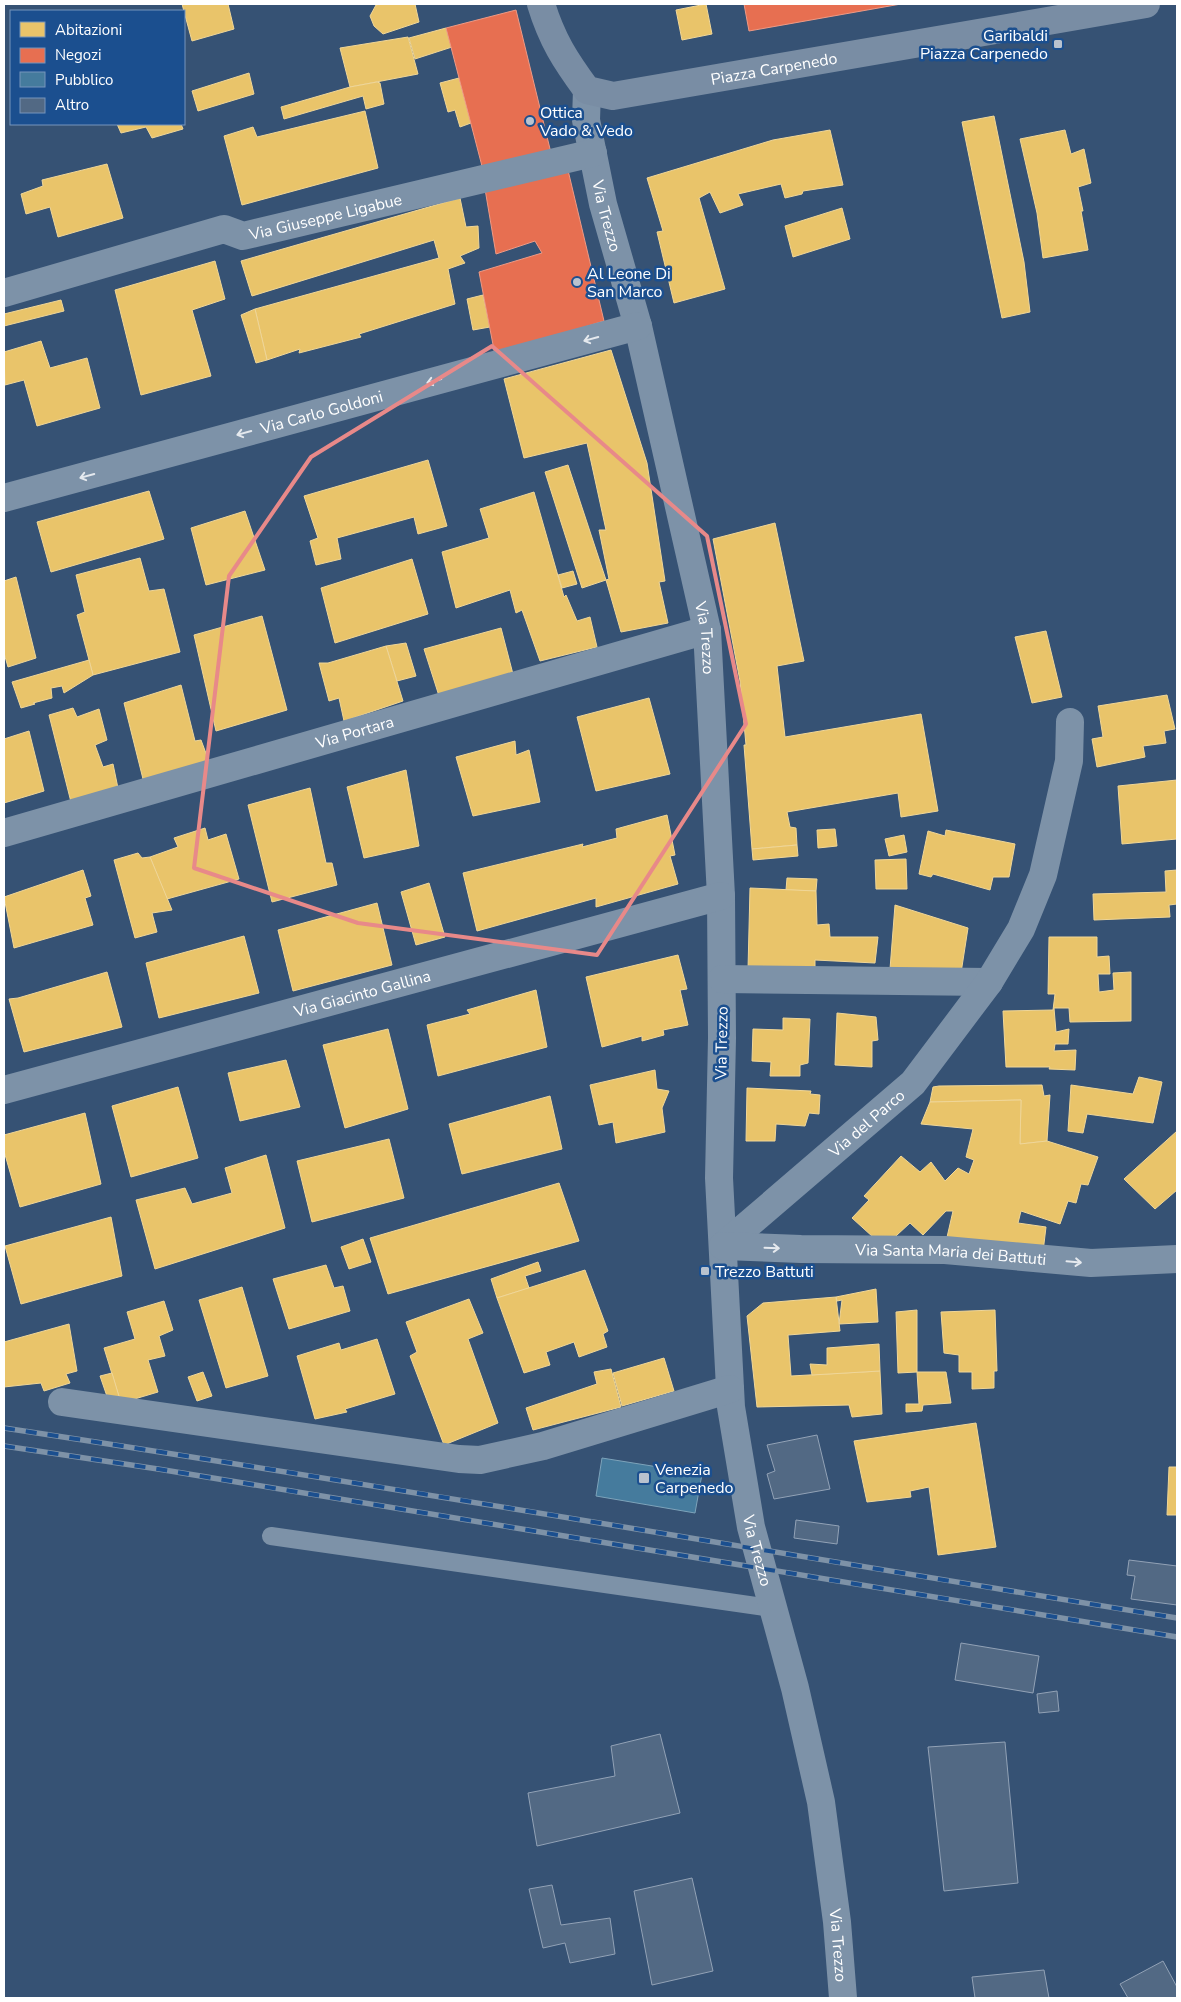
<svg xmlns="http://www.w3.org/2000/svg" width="1181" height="2002" font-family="'Nunito Sans',sans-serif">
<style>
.homes{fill:#e9c46a;stroke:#f0d697}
.shops{fill:#e76f51;stroke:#ee9a85}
.public{fill:#457b9d;stroke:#7da3ba}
.building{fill:#526984;stroke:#92a2b6}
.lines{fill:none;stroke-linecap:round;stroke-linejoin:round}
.lane{stroke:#7d92a8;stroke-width:18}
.street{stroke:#7d92a8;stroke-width:28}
.secondary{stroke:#798da4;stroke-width:28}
.rail-casing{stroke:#7e92a7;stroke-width:5.5}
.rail{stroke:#1b4f8f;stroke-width:4;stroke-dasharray:11;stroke-linecap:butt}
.oneway{stroke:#e5e9ee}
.marked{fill:none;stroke:#e88989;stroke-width:4;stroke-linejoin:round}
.poi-dot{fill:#b9c2ce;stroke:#1b4f8f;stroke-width:2}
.labels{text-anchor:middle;stroke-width:5;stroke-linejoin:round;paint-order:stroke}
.poi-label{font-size:16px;fill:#fff;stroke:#1b4f8f;text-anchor:start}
.street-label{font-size:16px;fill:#fff;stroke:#1b4f8f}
</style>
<rect width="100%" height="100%" fill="#365274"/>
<g class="homes">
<polygon points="182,4 228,4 234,29 192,41"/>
<polygon points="380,4 415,4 419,22 383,34 374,26 370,16 376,5"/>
<polygon points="706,4 712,34 682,40 676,10"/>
<polygon points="446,28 452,47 415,59 409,38"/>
<polygon points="408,37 418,74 350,87 340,48"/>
<polygon points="249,73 254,94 198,111 192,91"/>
<polygon points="459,78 471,123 460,127 455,110 448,112 440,83"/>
<polygon points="377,82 380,83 384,104 366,109 363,96 284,119 281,107 350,87"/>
<polygon points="365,111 378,168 242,205 224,136 253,127 257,137"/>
<polygon points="994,116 1024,262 1030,312 1002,318 962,122"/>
<polygon points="117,124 181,124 183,129 152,138 146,127 121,133"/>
<polygon points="830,130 843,185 803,191 802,194 785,198 781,184 738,194 743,205 720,213 710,192 699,198 725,289 674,303 657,232 663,231 647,178 773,140"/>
<polygon points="1065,130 1071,154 1084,149 1091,183 1078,187 1083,211 1081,211 1088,250 1043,258 1037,213 1020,139"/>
<polygon points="107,164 123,218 58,237 50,207 26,214 21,194 43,186 42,180"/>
<polygon points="460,198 466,227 478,226 479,248 460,256 465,263 448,269 455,304 359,334 361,337 299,353 300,349 267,360 255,309 439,258 434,240 252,296 241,261"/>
<polygon points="842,208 850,239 793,257 785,226"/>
<polygon points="215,261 225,299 192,310 211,376 141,395 115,290"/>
<polygon points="483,295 490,327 473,330 467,299"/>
<polygon points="61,300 64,311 4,326 4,314"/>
<polygon points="255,309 267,360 256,363 241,315"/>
<polygon points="41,341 50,368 87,358 100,408 37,426 24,380 5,385 4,352"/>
<polygon points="611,350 647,463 665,581 659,582 668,623 621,632 606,580 609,579 599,530 606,530 587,443 524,458 504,379"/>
<polygon points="428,460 447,526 418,534 414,517 337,538 341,559 316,565 310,541 318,538 304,496"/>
<polygon points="568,465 606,580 582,588 545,472"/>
<polygon points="149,491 164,539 51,572 37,522"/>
<polygon points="534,492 564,597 566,595 577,621 590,617 597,647 540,661 522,610 516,613 510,590 456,608 442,552 489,538 480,509"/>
<polygon points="245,511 265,570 206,585 191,528"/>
<polygon points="775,523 804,661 777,666 785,737 921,714 938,811 901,817 898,793 787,812 790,827 796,828 797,845 752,849 744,745 746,745 740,681 713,539"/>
<polygon points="140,558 149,591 164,589 180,652 93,675 77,615 85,612 76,575"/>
<polygon points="412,559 428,614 335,643 321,588"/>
<polygon points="573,571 577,584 562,588 558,575"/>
<polygon points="16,577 36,658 8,667 4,653 4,581"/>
<polygon points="262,616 287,710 216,731 194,635"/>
<polygon points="501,628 514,678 440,699 424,649"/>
<polygon points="1046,631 1062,697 1032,703 1015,637"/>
<polygon points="406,643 416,676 397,681 386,646"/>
<polygon points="386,646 403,701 344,721 339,698 329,701 319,663 328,663"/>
<polygon points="89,660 93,675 64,693 62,686 51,688 52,698 33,703 35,704 21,708 12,682"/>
<polygon points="181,685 195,741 201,740 210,764 144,783 124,703"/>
<polygon points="1167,695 1175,729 1164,731 1166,743 1143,746 1145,757 1097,767 1092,739 1103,737 1098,706"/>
<polygon points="649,698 670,774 596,791 577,717"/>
<polygon points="73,708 77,717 99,709 107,740 95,745 103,767 113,764 119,793 72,806 49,715"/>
<polygon points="29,731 44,791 4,803 4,739"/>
<polygon points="515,741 516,755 529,750 540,802 473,816 456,757"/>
<polygon points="406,770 419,846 364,858 347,787"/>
<polygon points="1177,780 1177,839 1122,844 1118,786"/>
<polygon points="310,788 326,863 332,863 337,885 272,902 248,805"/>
<polygon points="667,815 675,855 670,856 678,884 596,907 596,898 477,931 463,873 583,844 582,847 617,838 616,829"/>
<polygon points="205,828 208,840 226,834 239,879 167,899 150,857 178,847 174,838"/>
<polygon points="835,829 837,846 818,848 817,830"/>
<polygon points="946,830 1015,844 1009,877 993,877 990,890 933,874 931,877 919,874 928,831 945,836"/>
<polygon points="904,835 907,852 889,856 885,839"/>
<polygon points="797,845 798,856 753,860 752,849"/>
<polygon points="138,853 142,858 150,857 172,910 152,913 157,932 135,938 114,860"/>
<polygon points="906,859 907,889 876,889 875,860"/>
<polygon points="83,870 91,896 85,898 93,925 14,948 4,897"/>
<polygon points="1177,870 1177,904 1169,905 1170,917 1094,920 1093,894 1166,892 1165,871"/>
<polygon points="787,878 817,879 816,891 786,890"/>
<polygon points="429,883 445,937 416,945 401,892"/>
<polygon points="750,888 816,891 817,925 829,924 830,937 878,937 875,963 815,960 815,969 748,969"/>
<polygon points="377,903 392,965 293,991 278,930"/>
<polygon points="895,905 968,928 961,973 890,969"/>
<polygon points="244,936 259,993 159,1018 146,963"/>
<polygon points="1049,937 1097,937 1097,957 1109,956 1110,974 1098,974 1099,992 1114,990 1113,973 1131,972 1131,1021 1070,1022 1069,1008 1054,1008 1056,1032 1069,1029 1068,1044 1055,1044 1054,1051 1076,1050 1075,1070 1049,1069 1050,1067 1006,1067 1003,1011 1053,1010 1055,994 1048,994"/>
<polygon points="678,955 687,989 680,990 688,1025 663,1030 664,1035 642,1041 642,1036 602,1047 586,977"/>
<polygon points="107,972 122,1027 24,1052 9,999 18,998"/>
<polygon points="536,990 547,1047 438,1076 427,1025 470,1014 467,1010"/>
<polygon points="837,1013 876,1017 878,1040 872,1041 872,1067 835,1065"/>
<polygon points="783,1018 810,1019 808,1063 800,1065 800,1076 770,1076 771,1062 752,1061 753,1029 783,1030"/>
<polygon points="388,1029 408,1109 345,1128 323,1045"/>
<polygon points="286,1060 300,1107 240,1121 228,1073"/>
<polygon points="655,1070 657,1089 669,1091 662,1108 665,1132 616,1143 613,1122 599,1125 590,1085"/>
<polygon points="1139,1077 1162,1082 1153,1123 1087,1114 1083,1133 1068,1131 1071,1085 1133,1094"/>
<polygon points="1042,1085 1044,1096 1050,1095 1047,1141 1020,1144 1021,1100 930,1102 933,1087 939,1086"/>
<polygon points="178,1087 198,1158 131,1177 112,1106"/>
<polygon points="747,1088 811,1091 810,1094 820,1095 819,1114 809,1113 805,1126 776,1124 775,1141 746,1141"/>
<polygon points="550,1096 562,1149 462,1174 449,1124"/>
<polygon points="1021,1100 1020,1144 1047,1141 1098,1157 1088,1185 1081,1184 1076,1203 1068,1201 1060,1224 1021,1211 1018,1223 1046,1227 1043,1252 945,1246 953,1211 946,1211 923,1235 910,1223 884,1247 852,1218 869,1200 864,1196 901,1156 920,1172 931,1162 945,1181 958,1168 969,1174 974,1160 966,1157 973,1129 921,1124 930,1102"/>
<polygon points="85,1113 101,1184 20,1207 4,1151 4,1135"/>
<polygon points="1177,1131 1177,1190 1155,1209 1124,1179"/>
<polygon points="389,1139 404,1198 312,1222 297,1161"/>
<polygon points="266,1155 285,1228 155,1269 136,1200 185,1188 192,1204 232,1193 225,1168"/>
<polygon points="559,1183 579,1241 388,1294 370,1238"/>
<polygon points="111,1217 122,1276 21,1304 5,1246"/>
<polygon points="363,1239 371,1262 349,1269 341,1247"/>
<polygon points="538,1262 541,1271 525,1276 529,1288 497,1298 491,1279"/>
<polygon points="326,1265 334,1288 343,1286 350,1311 289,1329 273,1279"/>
<polygon points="585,1270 608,1331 603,1334 607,1347 579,1357 574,1342 546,1352 550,1365 524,1373 497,1298"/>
<polygon points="242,1287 268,1376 226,1388 199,1300"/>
<polygon points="876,1289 878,1322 839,1324 842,1300 837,1301 836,1297"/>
<polygon points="836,1297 840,1331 788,1335 791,1376 880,1371 882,1414 852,1417 849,1405 757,1407 747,1316 763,1303"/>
<polygon points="469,1299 483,1333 468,1339 498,1423 444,1445 410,1356 417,1352 406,1322"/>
<polygon points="164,1301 173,1330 159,1336 165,1356 148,1360 158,1392 121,1403 104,1348 135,1339 127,1312"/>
<polygon points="917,1310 917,1372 898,1373 896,1312"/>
<polygon points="995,1310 997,1371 994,1371 994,1388 972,1389 972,1372 959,1372 959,1355 944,1353 941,1312"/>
<polygon points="69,1324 77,1371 66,1374 70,1383 44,1391 41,1383 4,1387 4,1342"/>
<polygon points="377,1339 395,1394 345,1409 347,1412 315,1419 297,1356 339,1343 341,1350"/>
<polygon points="879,1344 880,1371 812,1375 810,1364 827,1365 827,1348"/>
<polygon points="664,1358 674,1391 622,1406 613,1373"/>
<polygon points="611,1369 621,1407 533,1430 526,1408 597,1384 594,1372"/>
<polygon points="203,1372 212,1396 197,1401 188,1377"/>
<polygon points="917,1372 946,1372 951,1403 923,1405 922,1411 906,1412 906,1404 919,1404"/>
<polygon points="112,1373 121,1403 110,1405 100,1376"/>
<polygon points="976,1423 996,1547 938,1555 929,1487 910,1491 911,1497 867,1502 854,1441"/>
<polygon points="1169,1467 1177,1467 1177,1515 1167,1515"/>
</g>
<g class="shops">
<polygon points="744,4 901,4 749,31"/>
<polygon points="516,10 551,153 483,170 446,28"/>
<polygon points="567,166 604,321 495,355 479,272 542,253 535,241 496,254 485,189"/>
</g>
<polygon class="public" points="602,1458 702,1474 695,1513 596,1496"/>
<g class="building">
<polygon points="817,1435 830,1489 774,1499 767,1474 775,1471 767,1445"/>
<polygon points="796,1520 839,1526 837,1544 794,1538"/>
<polygon points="1129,1560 1177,1566 1177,1605 1131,1599 1135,1576 1127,1575"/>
<polygon points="961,1643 1039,1656 1033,1693 955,1680"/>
<polygon points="1057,1691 1059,1711 1039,1713 1037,1694"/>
<polygon points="660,1734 680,1813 537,1846 528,1793 615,1776 611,1746"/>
<polygon points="1005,1742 1018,1883 944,1891 928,1747"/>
<polygon points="692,1878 713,1971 652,1985 634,1891"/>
<polygon points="552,1885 561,1925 610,1918 615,1954 570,1963 565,1943 543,1948 529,1889"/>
<polygon points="1163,1961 1177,1987 1177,1998 1128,1998 1120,1984"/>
<polygon points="1044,1970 1049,1998 975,1998 972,1977"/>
</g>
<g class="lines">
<polyline class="lane" points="271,1536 771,1608"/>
<g class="street">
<path id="s1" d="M587,90L586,120L603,204L638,326L707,630L721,896L722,1038L719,1178L731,1407L751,1527L795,1688L821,1802L837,1922L843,1998"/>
<path id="s2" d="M4,293L224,229L243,236L593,153"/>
<path id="s3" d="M4,498L638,326"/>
<path id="s4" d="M4,833L707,630"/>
<polyline points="722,979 989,982"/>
<path id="s5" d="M4,1090L721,896"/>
<path id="s6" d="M723,1246L913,1083L989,982L1021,929L1043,875L1069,761L1070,722"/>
<path id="s7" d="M723,1246L801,1249L945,1250L1091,1263L1177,1259"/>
<polyline points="62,1402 459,1459 480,1460 543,1446 730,1389"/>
</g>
<path class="secondary" id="s8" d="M541,4C552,40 565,60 587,90L613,96L1146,4"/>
<defs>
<g id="rail">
<path d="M4,1428C396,1487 786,1555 1177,1618"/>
<polyline points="4,1446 158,1469 1177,1637"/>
</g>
</defs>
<use href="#rail" class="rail-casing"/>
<use href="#rail" class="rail"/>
</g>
<defs><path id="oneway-shaft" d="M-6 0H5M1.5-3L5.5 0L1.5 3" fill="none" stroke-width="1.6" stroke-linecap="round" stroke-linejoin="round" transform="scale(1.25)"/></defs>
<g class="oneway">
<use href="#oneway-shaft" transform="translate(591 339) rotate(165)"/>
<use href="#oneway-shaft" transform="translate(434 381) rotate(165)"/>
<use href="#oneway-shaft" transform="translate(244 433) rotate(165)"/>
<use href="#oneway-shaft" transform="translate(87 476) rotate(165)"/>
<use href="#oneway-shaft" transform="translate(772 1248) rotate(2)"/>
<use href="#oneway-shaft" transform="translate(1074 1262) rotate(5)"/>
</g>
<path class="marked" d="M492,346L707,536L746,724L597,955L358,923L194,868L229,576L311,457Z"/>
<g class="poi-dot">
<rect x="1053" y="39" width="10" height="10" rx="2.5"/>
<circle cx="530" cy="121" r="5"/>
<circle cx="577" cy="282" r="5"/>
<rect x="700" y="1266" width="10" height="10" rx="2.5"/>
<rect x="638" y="1472" width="12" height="12" rx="2.5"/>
</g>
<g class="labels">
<g class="poi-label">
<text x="1048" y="41" text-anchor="end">Garibaldi<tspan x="1048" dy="18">Piazza Carpenedo</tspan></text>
<text x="540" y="118">Ottica<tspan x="540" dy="18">Vado &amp; Vedo</tspan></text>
<text x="587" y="279">Al Leone Di<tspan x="587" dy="18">San Marco</tspan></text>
<text x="715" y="1277">Trezzo Battuti</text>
<text x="655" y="1475">Venezia<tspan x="655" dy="18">Carpenedo</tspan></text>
</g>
<g class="street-label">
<text dy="6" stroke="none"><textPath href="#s8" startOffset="288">Piazza Carpenedo</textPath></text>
<text dy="6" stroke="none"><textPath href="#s1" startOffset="128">Via Trezzo</textPath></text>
<text dy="6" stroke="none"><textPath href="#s2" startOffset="334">Via Giuseppe Ligabue</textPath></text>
<text dy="6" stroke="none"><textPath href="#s3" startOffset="329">Via Carlo Goldoni</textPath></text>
<text dy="6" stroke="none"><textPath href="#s1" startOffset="562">Via Trezzo</textPath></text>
<text dy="6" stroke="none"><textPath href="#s4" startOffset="365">Via Portara</textPath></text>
<text dy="6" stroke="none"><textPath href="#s5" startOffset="371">Via Giacinto Gallina</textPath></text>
<text transform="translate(721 1043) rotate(-89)" y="6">Via Trezzo</text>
<text dy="6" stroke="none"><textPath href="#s6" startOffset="189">Via del Parco</textPath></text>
<text dy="6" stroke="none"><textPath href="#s7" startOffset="228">Via Santa Maria dei Battuti</textPath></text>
<text dy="6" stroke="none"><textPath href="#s1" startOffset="1478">Via Trezzo</textPath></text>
<text dy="6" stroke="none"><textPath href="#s1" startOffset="1882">Via Trezzo</textPath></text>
</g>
</g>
<rect width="1181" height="2002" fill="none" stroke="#ffffff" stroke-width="10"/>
<rect x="10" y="10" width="175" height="115" fill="#1b4f8f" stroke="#7695bc"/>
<rect x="20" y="22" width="25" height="15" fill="#e9c46a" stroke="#7695bc"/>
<text x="55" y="35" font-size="15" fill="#ffffff">Abitazioni</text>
<rect x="20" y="48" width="25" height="15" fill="#e76f51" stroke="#7695bc"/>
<text x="55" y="60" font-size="15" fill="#ffffff">Negozi</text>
<rect x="20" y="72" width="25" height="15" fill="#457b9d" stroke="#7695bc"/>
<text x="55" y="85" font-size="15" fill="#ffffff">Pubblico</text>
<rect x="20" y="98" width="25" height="15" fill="#526984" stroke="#7695bc"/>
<text x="55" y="110" font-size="15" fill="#ffffff">Altro</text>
</svg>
